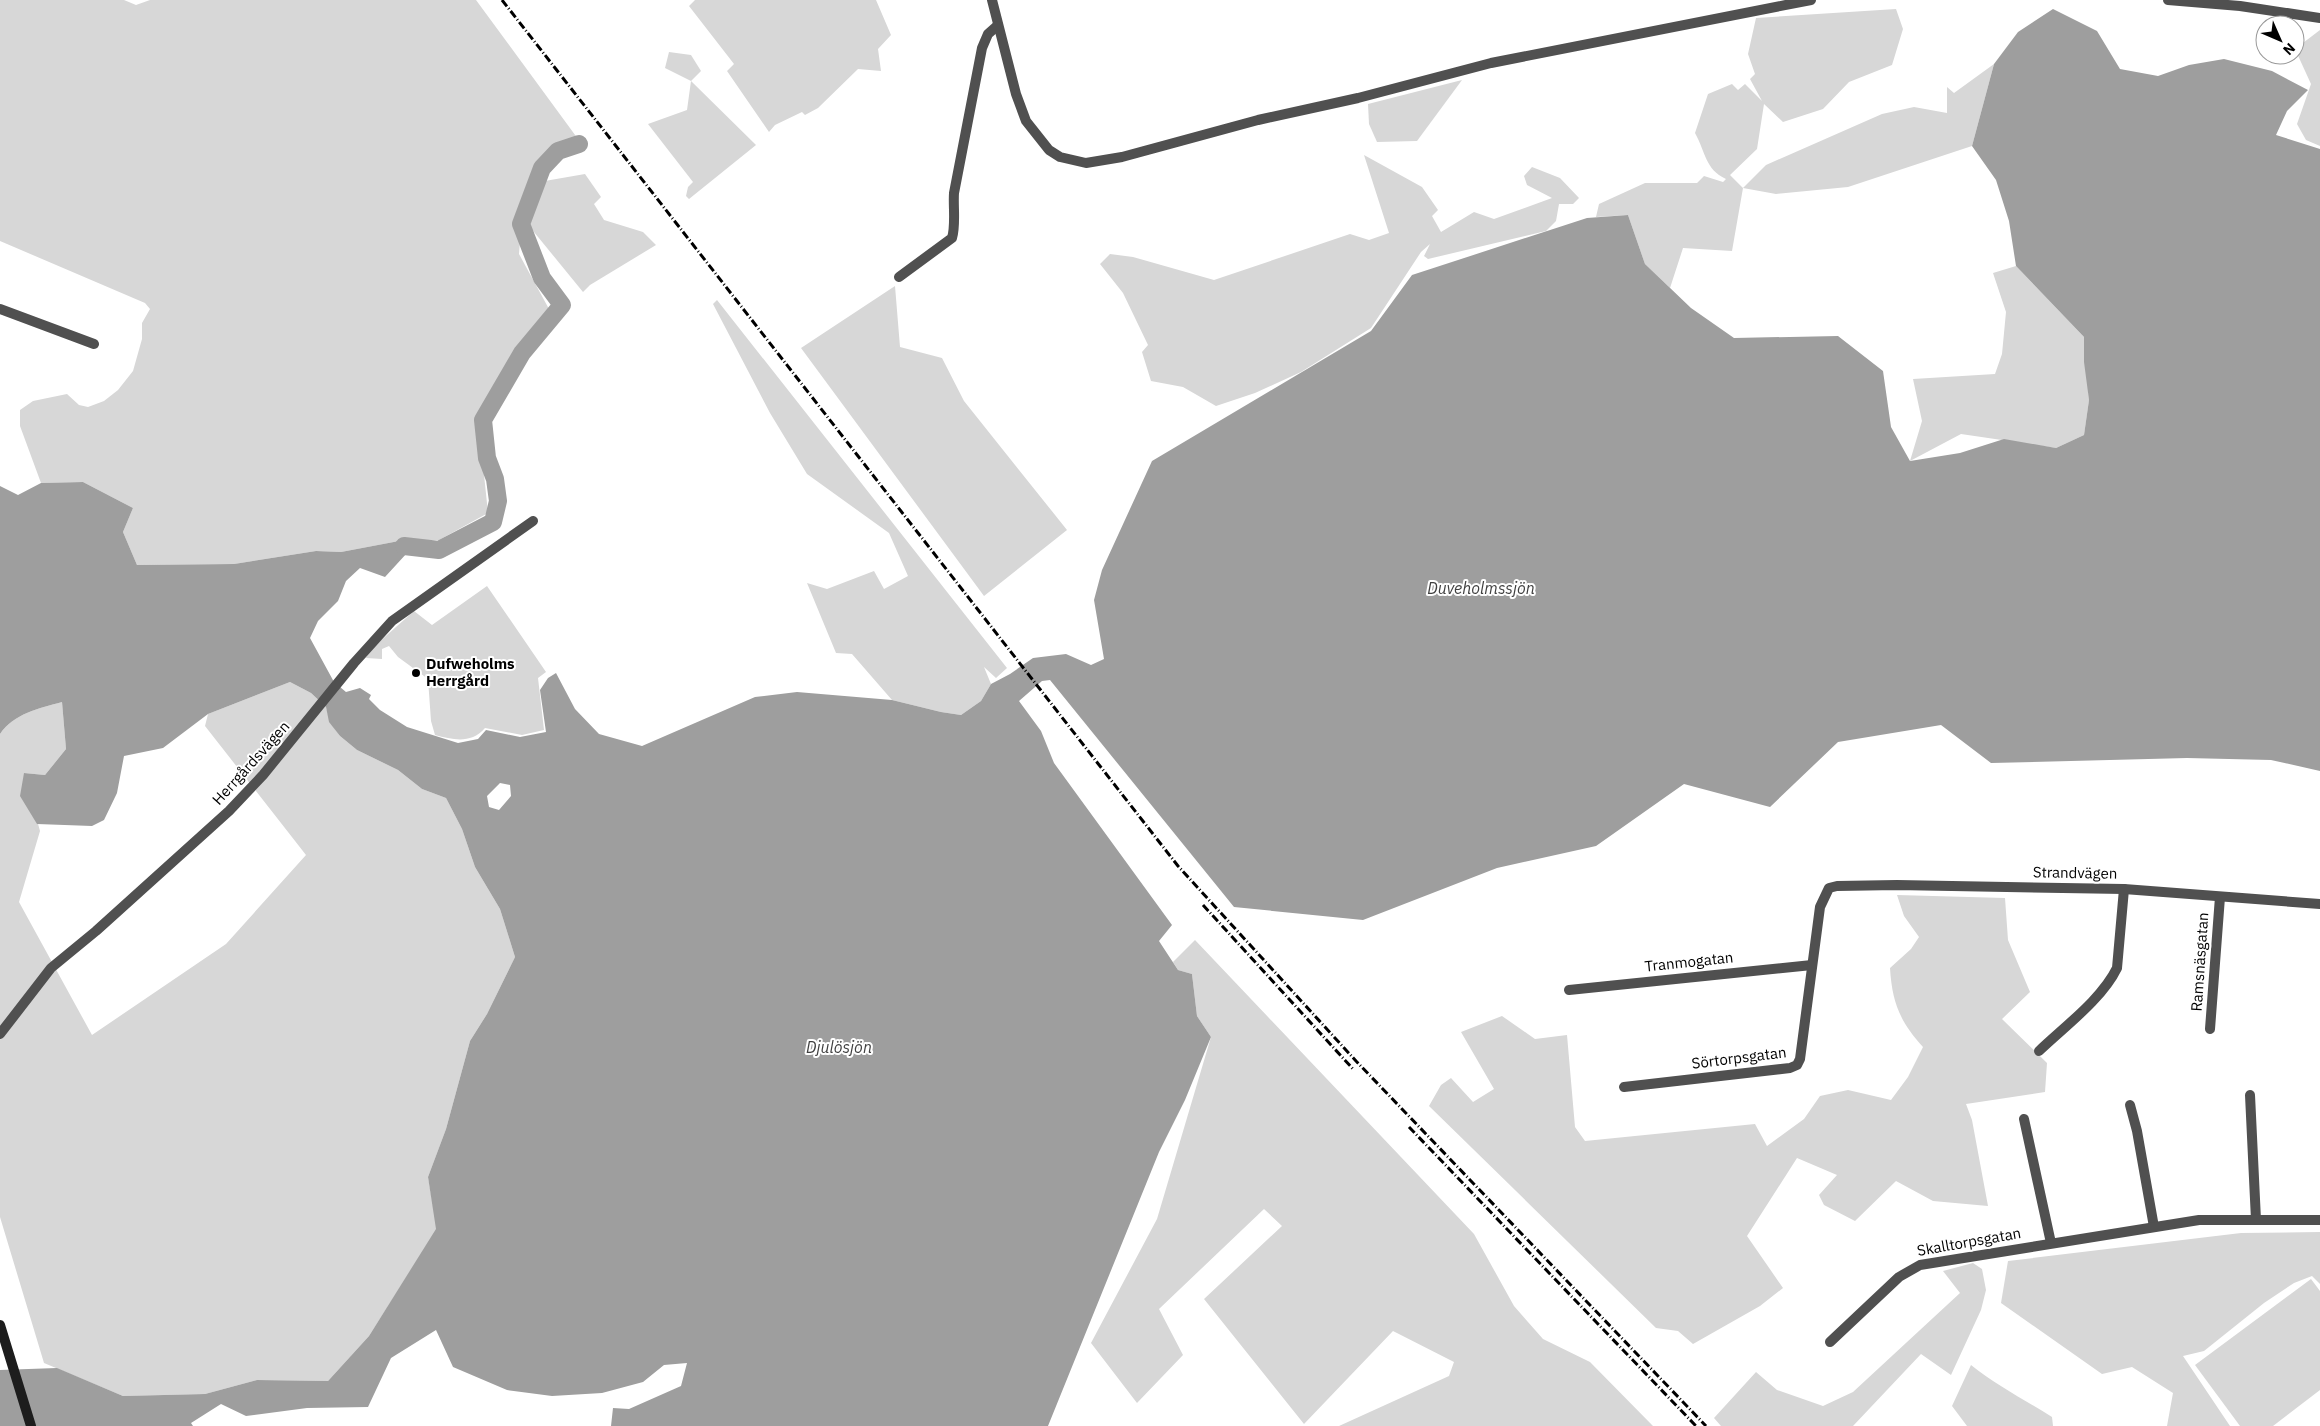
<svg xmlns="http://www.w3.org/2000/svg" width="2320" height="1426" font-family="'IBM Plex Sans',sans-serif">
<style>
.green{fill:#d7d7d7}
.water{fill:#9e9e9e;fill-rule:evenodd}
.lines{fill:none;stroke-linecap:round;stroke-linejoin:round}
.river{stroke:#9e9e9e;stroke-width:18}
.street{stroke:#505050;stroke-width:10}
.secondary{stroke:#1d1d1d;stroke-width:10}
.rail{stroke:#000;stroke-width:3;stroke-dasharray:8 2.5 1 2.5;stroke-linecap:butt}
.poi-dot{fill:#000;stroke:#fff;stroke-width:2}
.labels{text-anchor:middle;stroke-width:4;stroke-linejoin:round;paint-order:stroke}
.poi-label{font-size:15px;font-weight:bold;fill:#000;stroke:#fff;text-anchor:start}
.street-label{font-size:15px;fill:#000;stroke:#fff}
.water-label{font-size:16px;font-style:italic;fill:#3f3f3f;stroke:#fff}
</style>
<rect width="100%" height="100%" fill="#fff"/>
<g class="green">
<polygon points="0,0 124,0 136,5 150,0 476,0 578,139 548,155 534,178 522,217 519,254 549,309 493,386 478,417 488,513 439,540 399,541 341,552 316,551 234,564 137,565 123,532 133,508 83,482 41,483 20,426 20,410 33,401 67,394 79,405 88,407 104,401 118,390 133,371 142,339 142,323 150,309 145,303 0,241"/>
<polygon points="695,0 876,0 891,35 878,49 881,71 858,69 818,108 805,115 802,112 775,125 769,132 727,71 734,64 689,6"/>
<path d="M1896,9L1903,29L1892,65L1849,82L1823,109L1783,122L1764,104L1757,149L1730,175L1743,188L1766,165L1882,114L1914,107L1947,113V87L1954,93L1994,64L1972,146L1848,187L1776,194L1743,188L1732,251L1683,248L1670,288L1645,264L1628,215L1596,217L1599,204L1645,183H1697L1704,176L1723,182L1726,179C1705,169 1706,153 1695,133L1708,94L1732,84L1738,90L1745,84L1762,101L1750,79L1755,74L1748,54L1756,18Z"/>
<polygon points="2320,30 2320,146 2306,140 2297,124 2311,84 2295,49"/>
<polygon points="669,52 691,55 701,71 691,81 756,145 689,199 686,196 688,187 693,182 648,124 687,110 691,81 665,68"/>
<polygon points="1462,80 1417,141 1377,142 1369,124 1368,104"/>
<polygon points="1364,155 1422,187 1438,210 1432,216 1441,232 1474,212 1494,219 1552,198 1527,185 1524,176 1532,167 1560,178 1579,198 1573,204 1559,204 1556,221 1546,231 1428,259 1424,256 1430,244 1421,252 1371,328 1301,372 1255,393 1216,406 1183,387 1151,381 1142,352 1148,345 1123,293 1100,264 1110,254 1133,257 1214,280 1350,234 1369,240 1389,233"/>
<polygon points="585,174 601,197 594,204 604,220 643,232 656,245 590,285 583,292 525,221 539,182"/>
<polygon points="2016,266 2084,337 2089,400 2084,435 2056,448 1961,434 1910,461 1922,421 1913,379 1995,374 2002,354 2006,312 1993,273"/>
<polygon points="895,286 900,347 942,358 964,401 1067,530 984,596 801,348"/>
<polygon points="717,300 1007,668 996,678 984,667 991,684 981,701 961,715 941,712 892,700 852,654 836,653 807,583 827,589 874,571 884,589 908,576 889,533 807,474 770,413 713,304"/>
<path d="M487,586L546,672L538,678L544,730L522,735L485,728C471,744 454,740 435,735L431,721L428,679L398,657L389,646L382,649V659L366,658L369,651L414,611L432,625Z"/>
<path d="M290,682L311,693L326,707L330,722L340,736L357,750L398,770L422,789L446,798L462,829L475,867L500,909L515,957L487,1014L470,1041L446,1129L428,1177L437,1229L369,1336L328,1381L257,1380L205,1394L123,1396L44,1363L0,1217V734C13,714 40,708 62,702L66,749L45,775L24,773L40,831L19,902L92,1035L226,944L306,855L205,726L208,714Z"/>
<path d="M1897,895L2005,898L2008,940L2030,992L2002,1019L2047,1063L2045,1092L1966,1104L1972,1120L1988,1206L1933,1201L1896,1181L1855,1221L1824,1205L1819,1195L1837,1175L1797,1158L1747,1236L1783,1288L1760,1306L1693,1344L1678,1331L1656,1328L1429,1106L1441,1085L1451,1078L1473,1102L1494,1089L1461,1032L1502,1016L1535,1039L1567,1035L1575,1127L1585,1141L1755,1124L1767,1146L1804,1119L1820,1096L1848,1090L1891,1100L1908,1077L1923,1047C1900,1022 1892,1002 1890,968L1911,949L1919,937L1904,916Z"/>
<polygon points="1195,940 1474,1234 1514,1306 1543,1339 1590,1362 1653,1426 1339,1426 1449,1376 1454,1362 1393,1331 1304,1424 1204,1299 1282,1226 1264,1209 1159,1309 1183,1355 1137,1403 1091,1343 1157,1219 1211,1037 1197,1016 1192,974 1178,970 1173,962"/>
<polygon points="2320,1232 2320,1284 2312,1276 2294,1283 2264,1303 2204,1351 2183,1356 2230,1426 2167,1426 2173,1393 2132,1367 2102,1374 2001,1303 2008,1261 2241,1233"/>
<polygon points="1973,1263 1982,1269 1986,1290 1981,1310 1951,1375 1921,1354 1853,1426 1721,1426 1714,1418 1756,1372 1777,1390 1823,1406 1853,1392 1960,1293 1943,1271"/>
<polygon points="2311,1279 2320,1291 2320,1390 2273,1426 2240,1426 2195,1365"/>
<path d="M1971,1365C1996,1385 2025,1400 2052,1417L2053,1426H1967L1952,1406Z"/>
</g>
<path class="water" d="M2053,9L2097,31L2120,69L2158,76L2189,65L2224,59L2272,71L2308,90L2287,111L2276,135L2320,149V771L2271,760L2187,758L1991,763L1941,725L1838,742L1770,807L1684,784L1596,846L1497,868L1363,920L1234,907L1050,680L1042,681L1019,701L1041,731L1054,763L1172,925L1159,941L1178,970L1192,974L1197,1016L1211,1037L1185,1100L1159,1152L1048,1426H611L613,1408L629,1409L681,1386L687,1363L664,1365L643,1382L602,1393L552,1396L507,1390L453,1367L436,1330L391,1358L368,1407L307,1408L246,1416L221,1404L191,1423L193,1426H0V1370L57,1368L123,1396L205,1394L257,1380L328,1381L369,1336L436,1229L428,1177L446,1129L470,1041L487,1014L515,957L500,909L475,867L462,829L446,798L422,789L398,770L357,750L340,736L329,722L326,707L311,693L290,682L208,714L163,748L124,756L117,793L104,820L92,826L37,824L20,796L24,773L45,775L66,749L62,702C40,708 13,714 0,734V486L18,495L41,483L83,482L133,508L123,532L137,565L234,564L316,551L341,552L399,541L407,553L385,577L360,568L346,581L338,601L318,621L310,638L334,682L346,692L360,688L371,695L369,699L380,710L407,727L458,743L478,739L486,730L520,737L546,732L540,690L548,678L556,673L575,709L599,734L642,746L755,697L797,692L892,700L941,712L961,715L981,701L991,684L1010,674L1033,658L1066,654L1091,665L1104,659L1094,600L1102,570L1152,461L1371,331L1412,275L1587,218L1628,215L1645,264L1691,308L1734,338L1838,336L1883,371L1891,427L1910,461L1960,453L2004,439L2056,448L2084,435L2089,400L2084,362V337L2016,266L2009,221L1996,180L1972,146L1994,64L2018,32ZM500,783L510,785L511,796L499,810L489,807L487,796Z"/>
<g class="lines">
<polyline class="river" points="404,546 439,550 493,522 498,501 495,479 487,458 483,420 522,353 562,305 542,278 521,224 542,168 558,151 579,144"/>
<g class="street">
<polyline points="992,0 1016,94 1026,121 1049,150 1060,157 1086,163 1122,157 1258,120 1358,98 1491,63 1811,0"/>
<polyline points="2168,0 2240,6 2320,18"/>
<path d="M899,277L952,238C956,225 953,207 954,193L982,48L988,34L997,26"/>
<polyline points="0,309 94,344"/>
<polyline points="1569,990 1812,965"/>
<polyline points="2210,1029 2220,897"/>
<polyline points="0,1034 51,968 96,931 229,811 263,775 354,663 392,621 533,521"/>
<path d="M2039,1051C2064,1027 2102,999 2117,968L2124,889"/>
<polyline points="1624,1087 1790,1068 1797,1065 1800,1059 1820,907 1829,888 1837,886 1897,885 2124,889 2320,904"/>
<polyline points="2250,1095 2256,1220"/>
<polyline points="2130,1105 2137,1131 2154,1227"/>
<polyline points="2024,1119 2051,1243"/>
<polyline points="1830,1342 1899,1277 1920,1265 2199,1220 2320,1220"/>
</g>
<polyline class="secondary" points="0,1325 31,1426"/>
<g class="rail">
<polyline points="502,0 1178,866 1356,1061 1706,1426"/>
<polyline points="1203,905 1353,1069"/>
<polyline points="1409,1127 1696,1426"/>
</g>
</g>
<circle class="poi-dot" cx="416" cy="673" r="5"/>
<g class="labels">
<g class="poi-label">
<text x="426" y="669">Dufweholms<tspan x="426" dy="17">Herrgård</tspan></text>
</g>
<g class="street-label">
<text transform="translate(251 763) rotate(-48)" y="5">Herrgårdsvägen</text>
<text transform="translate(2075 873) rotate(1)" y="5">Strandvägen</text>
<text transform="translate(1689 962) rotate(-6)" y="5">Tranmogatan</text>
<text transform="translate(2200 962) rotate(-86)" y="5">Ramsnäsgatan</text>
<text transform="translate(1739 1058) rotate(-7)" y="5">Sörtorpsgatan</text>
<text transform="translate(1969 1242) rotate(-10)" y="5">Skalltorpsgatan</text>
</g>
<g class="water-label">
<text x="1481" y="594">Duveholmssjön</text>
<text x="839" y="1053">Djulösjön</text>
</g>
</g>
<g transform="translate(2280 40) rotate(135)"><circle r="24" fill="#ffffff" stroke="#999999"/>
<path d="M0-4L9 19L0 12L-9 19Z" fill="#000000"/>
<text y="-8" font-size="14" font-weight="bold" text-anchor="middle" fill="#000000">N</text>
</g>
</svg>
